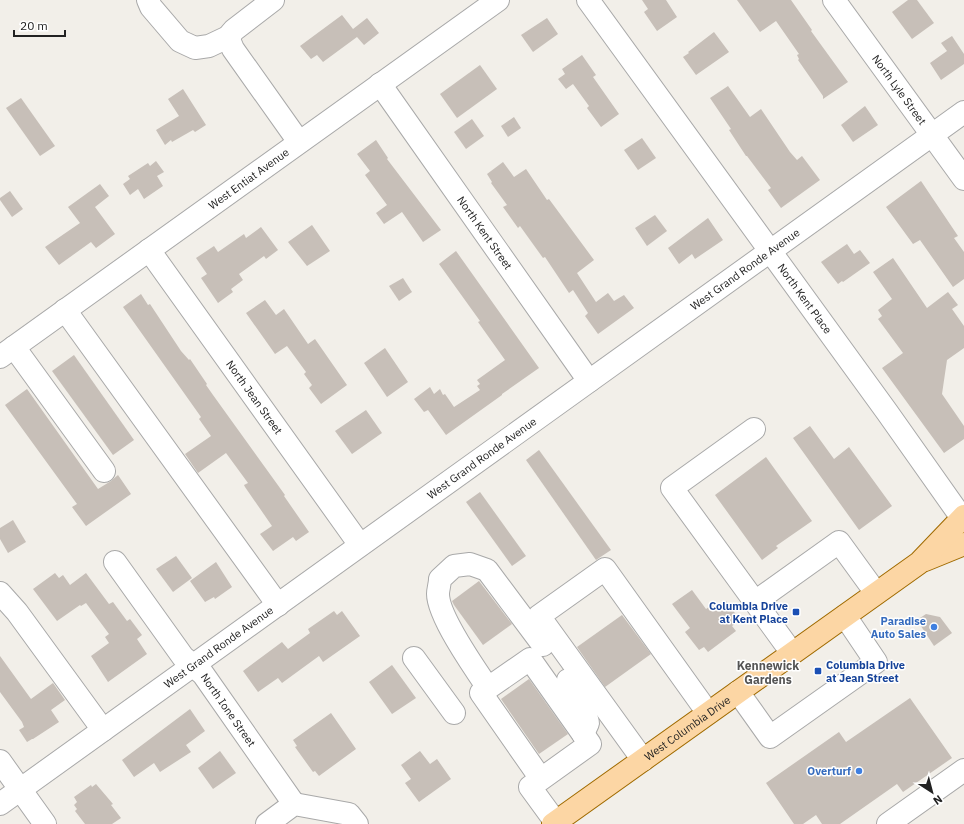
<svg xmlns="http://www.w3.org/2000/svg" width="964" height="824" font-family="'IBM Plex Sans',sans-serif">
<style>
.building{fill:#c7bfb8}
.lines{fill:none;stroke-linecap:round;stroke-linejoin:round}
.minor-casing{stroke:#a9a9a9;stroke-width:24}
.major-casing{stroke:#a06b00;stroke-width:24}
.minor{stroke:#fff;stroke-width:22}
.major{stroke:#fcd6a4;stroke-width:22}
.transit-dot{fill:#1a4fb4;stroke:#fff;stroke-width:1.5}
.shop-dot{fill:#3f7fe0;stroke:#fff;stroke-width:1.5}
.labels{text-anchor:middle;stroke-width:3;stroke-linejoin:round;paint-order:stroke}
.street-label{font-size:11px;fill:#222;stroke:#fff}
.transit-label{font-size:11px;font-weight:bold;fill:#164399;stroke:#fff;text-anchor:end}
.shop-label{font-size:11px;font-weight:bold;fill:#366cbe;stroke:#fff;text-anchor:end}
.neighbourhood-label{font-size:12px;font-weight:bold;fill:#555;stroke:#fff}
</style>
<rect width="100%" height="100%" fill="#f2efe9"/>
<g class="building">
<polygon points="642,0 666,0 677,17 657,31 644,12 648,9"/>
<polygon points="737,0 791,0 812,30 811,31 848,82 823,99 823,96 798,60 799,59 797,55 799,54 776,21 760,32"/>
<polygon points="908,0 917,0 934,23 912,39 892,12"/>
<polygon points="342,15 353,29 367,18 379,33 364,45 357,37 323,62 317,55 311,59 300,46"/>
<polygon points="547,18 558,34 533,52 521,35"/>
<polygon points="714,32 729,52 696,75 683,57 689,53 688,52"/>
<polygon points="952,36 964,54 964,64 941,80 930,63 947,51 941,43"/>
<polygon points="582,55 596,75 593,77 619,114 601,127 587,108 589,106 573,84 566,89 558,79 565,74 562,69"/>
<polygon points="480,65 497,89 457,118 440,94"/>
<polygon points="728,86 750,117 761,109 790,152 797,160 802,156 820,180 781,208 768,190 771,188 747,156 746,156 729,130 731,129 710,98"/>
<polygon points="183,89 206,125 195,132 193,130 172,142 171,140 165,145 156,130 179,116 168,99"/>
<polygon points="21,98 55,146 40,156 6,108"/>
<polygon points="865,106 878,125 853,142 841,125"/>
<polygon points="514,117 521,128 508,137 501,126"/>
<polygon points="472,119 484,136 466,149 454,132"/>
<polygon points="642,138 656,158 638,170 624,150"/>
<polygon points="376,140 388,158 387,159 441,230 423,242 402,212 384,224 376,213 387,205 365,175 370,171 357,154"/>
<polygon points="156,161 164,172 157,176 163,186 144,199 138,189 130,195 123,184 130,179 128,176 148,163 150,166"/>
<polygon points="503,162 514,177 526,169 547,200 549,199 594,260 577,273 596,302 608,293 614,301 624,295 634,308 598,334 585,316 588,313 573,290 569,293 545,257 543,258 520,226 518,228 503,207 507,205 491,183 492,182 487,174"/>
<polygon points="921,181 958,236 954,238 964,252 964,279 953,287 920,240 913,244 886,207"/>
<polygon points="100,184 109,196 95,207 115,234 96,248 91,242 59,265 45,247 80,223 68,207"/>
<polygon points="10,191 23,209 12,217 0,200 0,198"/>
<polygon points="655,215 667,231 647,246 635,228"/>
<polygon points="708,218 723,240 695,259 692,254 679,264 668,248"/>
<polygon points="312,225 330,251 307,266 288,242"/>
<polygon points="261,227 278,250 266,259 264,256 239,274 243,280 231,289 233,292 218,303 201,278 207,274 196,258 214,246 218,252 244,234 246,238"/>
<polygon points="847,244 854,254 860,250 870,263 843,282 842,281 838,284 821,262"/>
<polygon points="456,251 539,368 502,394 502,395 446,435 428,410 424,412 414,399 430,387 434,394 440,389 443,395 445,394 454,407 480,390 477,386 480,384 477,380 505,360 478,322 480,321 439,264"/>
<polygon points="893,258 927,308 948,292 958,305 952,309 964,326 964,348 947,360 942,394 964,426 964,439 944,453 882,368 903,353 878,319 882,316 878,310 892,299 873,272"/>
<polygon points="403,278 412,292 399,301 389,286"/>
<polygon points="141,294 148,305 150,304 181,351 189,360 190,359 207,384 206,385 213,395 285,495 284,496 309,532 296,541 293,537 273,551 260,534 272,526 245,487 244,485 248,483 226,453 198,473 185,454 211,436 199,419 201,417 123,307"/>
<polygon points="265,300 276,315 284,309 308,344 315,339 347,385 321,404 309,388 312,385 304,374 306,372 287,346 275,354 246,313"/>
<polygon points="385,348 408,382 387,397 364,363"/>
<polygon points="74,355 134,440 113,455 52,371"/>
<polygon points="27,389 98,489 111,481 118,475 131,494 86,526 72,507 77,504 5,405"/>
<polygon points="366,410 382,433 352,454 335,431"/>
<polygon points="810,426 834,459 849,447 892,506 859,530 793,438"/>
<polygon points="539,450 611,550 596,560 526,460"/>
<polygon points="766,457 812,521 776,546 778,548 762,560 715,495"/>
<polygon points="480,492 526,556 512,566 466,502"/>
<polygon points="13,520 26,542 8,553 0,539 0,528"/>
<polygon points="176,556 192,578 173,592 156,569"/>
<polygon points="216,562 232,587 215,599 214,597 205,602 190,581"/>
<polygon points="55,573 59,578 63,575 70,585 86,573 109,604 113,602 127,621 130,619 142,635 137,639 147,654 108,682 91,656 109,643 105,637 109,634 86,603 81,606 80,605 57,621 33,589"/>
<polygon points="479,581 512,624 483,645 454,605 452,601"/>
<polygon points="692,590 706,609 716,602 719,606 726,601 740,620 732,626 736,631 708,652 704,647 699,650 685,632 690,628 672,604"/>
<polygon points="334,611 337,615 342,611 360,636 323,662 319,656 282,683 278,678 258,692 243,671 282,642 288,649 310,633 308,629"/>
<polygon points="926,614 940,617 952,633 934,646 917,620"/>
<polygon points="622,615 651,654 605,687 577,647"/>
<polygon points="0,656 31,699 53,683 65,700 51,710 59,722 33,739 32,739 27,742 19,730 24,727 22,722 0,692"/>
<polygon points="392,665 416,698 392,714 369,682"/>
<polygon points="529,679 568,734 539,754 501,699"/>
<polygon points="910,698 952,758 903,792 897,784 840,824 822,824 816,815 803,824 794,824 766,783 839,732 846,742"/>
<polygon points="190,709 205,731 186,745 191,752 160,772 154,763 134,777 122,760"/>
<polygon points="331,713 356,749 319,776 315,771 313,772 295,747 297,746 293,740"/>
<polygon points="220,751 236,773 213,789 198,768"/>
<polygon points="420,751 430,764 437,759 451,779 419,802 405,783 411,779 401,765"/>
<polygon points="96,784 113,804 111,805 121,818 112,824 85,824 75,811 77,809 74,805 77,802 74,797 91,785 92,787"/>
</g>
<g class="lines">
<defs>
<g id="minor">
<polyline points="148,0 151,7 180,41 195,48 209,46 228,37 234,30 273,0"/>
<path id="s1" d="M588,0L887,412L964,521"/>
<path id="s2" d="M834,0L964,179"/>
<polyline points="228,37 233,49 299,142"/>
<path id="s3" d="M380,84L589,381"/>
<path id="s4" d="M149,250L360,545"/>
<polyline points="65,310 278,605"/>
<polyline points="14,347 104,471"/>
<path id="s5" d="M0,357L498,0"/>
<polyline points="754,429 672,488 755,602 839,542 876,593"/>
<path id="s6" d="M115,562L183,657L203,674L294,804"/>
<polyline points="0,593 17,612 103,730"/>
<polyline points="755,602 792,653"/>
<polyline points="414,658 454,713"/>
<polyline points="568,680 583,703 588,723 583,734"/>
<path d="M488,688C475,669 438,616 438,594C438,589 440,584 440,579L454,566L470,564L487,570L543,645"/>
<polyline points="738,692 770,737 876,662 845,616"/>
<polyline points="643,760 539,616 605,569 708,713"/>
<polyline points="0,761 45,824"/>
<polyline points="541,779 481,693 530,659 590,744 530,787 557,824"/>
<path id="s7" d="M0,804L964,112"/>
<polyline points="267,824 294,804 349,814 357,824"/>
<polyline points="888,824 964,770"/>
</g>
<g id="major">
<polyline points="925,560 964,544"/>
<path id="s8" d="M553,824L919,563L964,516"/>
</g>
</defs>
<use href="#minor" class="minor-casing"/>
<use href="#major" class="major-casing"/>
<use href="#minor" class="minor"/>
<use href="#major" class="major"/>
</g>
<g class="transit-dot">
<rect x="792" y="608" width="8" height="8" rx="2"/>
<rect x="814" y="667" width="8" height="8" rx="2"/>
</g>
<g class="shop-dot">
<circle cx="934" cy="627" r="4"/>
<circle cx="859" cy="771" r="4"/>
</g>
<g class="labels">
<g class="street-label">
<text dy="4" stroke="none"><textPath href="#s2" startOffset="111">North Lyle Street</textPath></text>
<text dy="4" stroke="none"><textPath href="#s5" startOffset="306">West Entiat Avenue</textPath></text>
<text dy="4" stroke="none"><textPath href="#s3" startOffset="182">North Kent Street</textPath></text>
<text dy="4" stroke="none"><textPath href="#s7" startOffset="917">West Grand Ronde Avenue</textPath></text>
<text dy="4" stroke="none"><textPath href="#s1" startOffset="369">North Kent Place</textPath></text>
<text dy="4" stroke="none"><textPath href="#s4" startOffset="181">North Jean Street</textPath></text>
<text dy="4" stroke="none"><textPath href="#s7" startOffset="593">West Grand Ronde Avenue</textPath></text>
<text dy="4" stroke="none"><textPath href="#s7" startOffset="269">West Grand Ronde Avenue</textPath></text>
<text dy="4" stroke="none"><textPath href="#s6" startOffset="187">North Ione Street</textPath></text>
<text dy="4" stroke="none"><textPath href="#s8" startOffset="165">West Columbia Drive</textPath></text>
</g>
<g class="transit-label">
<text x="788" y="610">Columbia Drive<tspan x="788" dy="13">at Kent Place</tspan></text>
<text x="826" y="669" text-anchor="start">Columbia Drive<tspan x="826" dy="13">at Jean Street</tspan></text>
</g>
<g class="shop-label">
<text x="926" y="625">Paradise<tspan x="926" dy="13">Auto Sales</tspan></text>
<text x="851" y="775">Overturf</text>
</g>
<g class="neighbourhood-label">
<text x="768" y="670">Kennewick<tspan x="768" dy="14">Gardens</tspan></text>
</g>
</g>
<g transform="translate(932 792) rotate(144)" stroke="#ffffff" stroke-width="3" paint-order="stroke">
<path d="M0-3L7 15L0 10L-7 15Z" fill="#222222"/>
<text y="-6" font-size="11" font-weight="bold" text-anchor="middle" fill="#222222">N</text>
</g>
<path d="M14 30v6h51v-6" fill="none" stroke="#222222" stroke-width="2"/>
<text x="20" y="30" font-size="12" fill="#222222" stroke="#ffffff" stroke-width="3" paint-order="stroke">20 m</text>
</svg>
